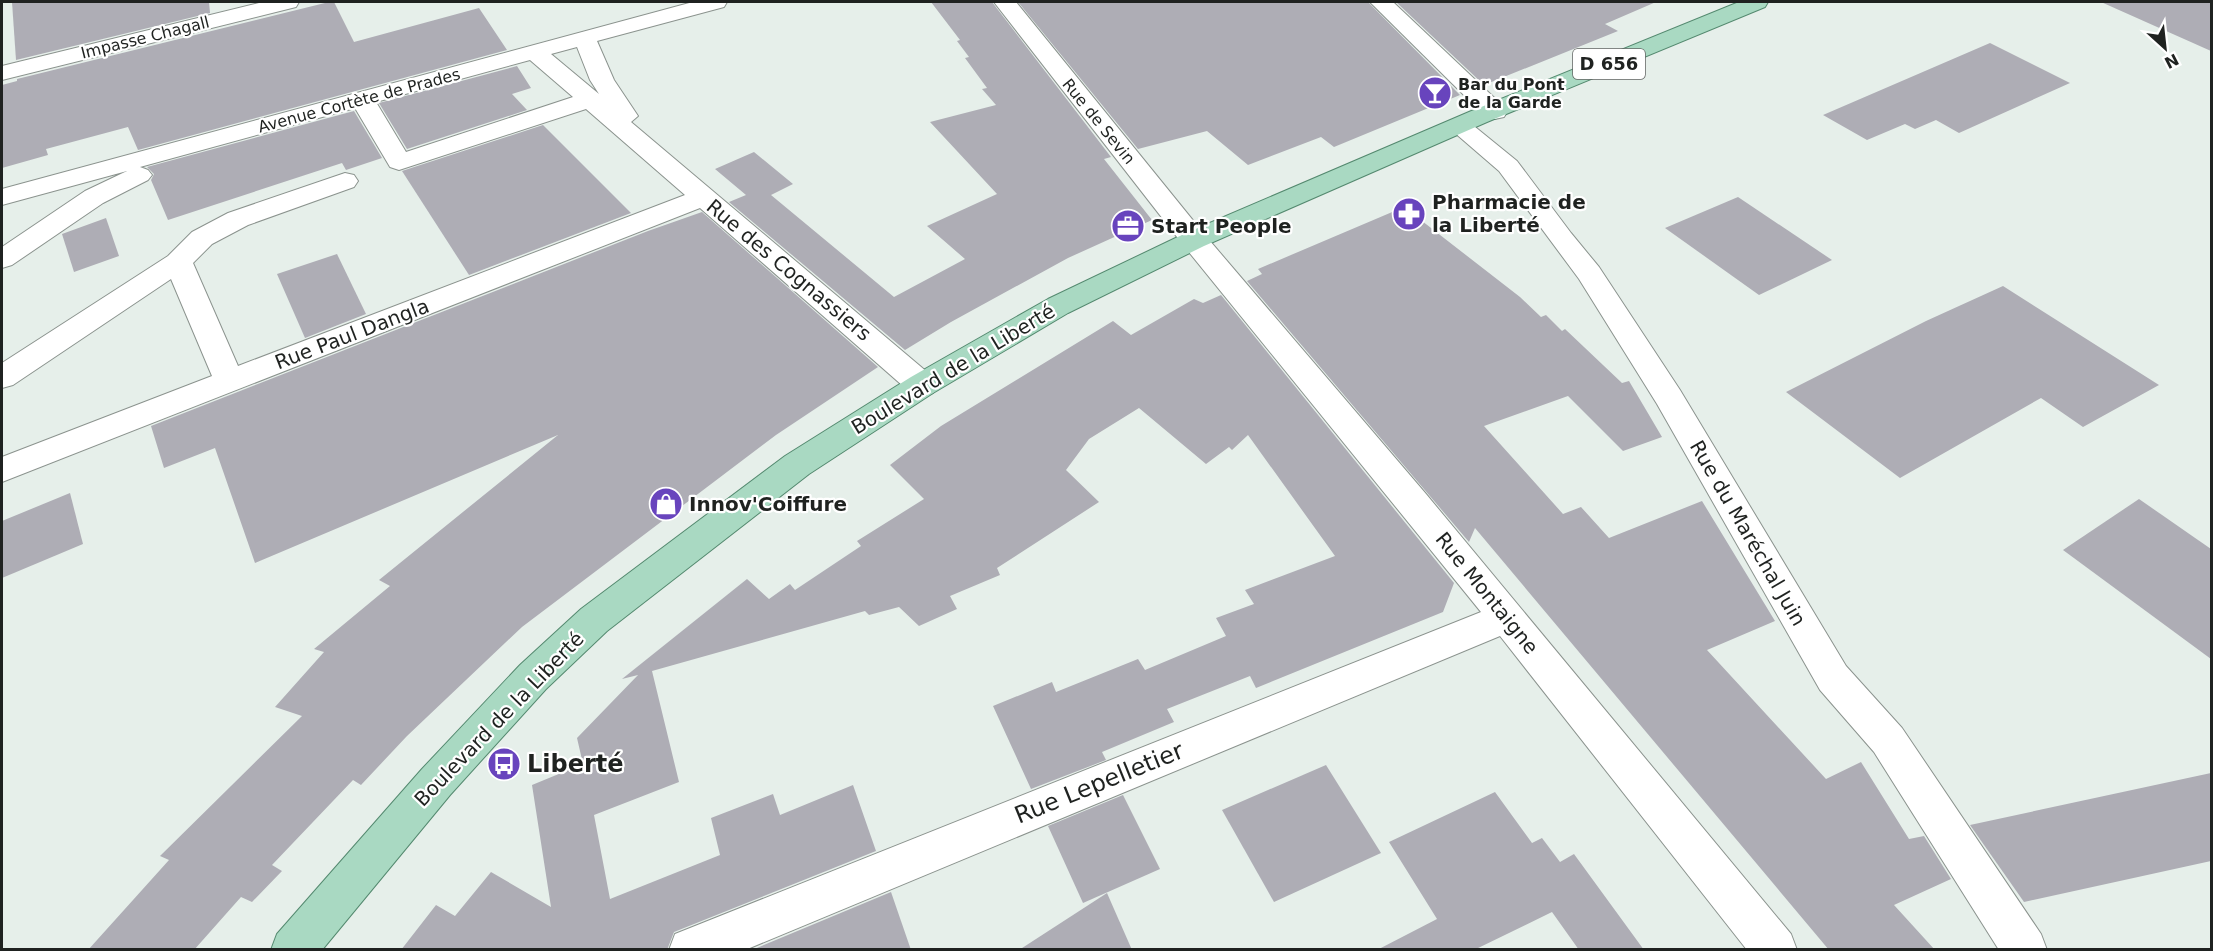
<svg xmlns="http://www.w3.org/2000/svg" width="2213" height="951" font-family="'DejaVu Sans',sans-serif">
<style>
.building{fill:#aeadb5}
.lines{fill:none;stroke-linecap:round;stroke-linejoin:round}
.minor-casing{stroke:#8b938e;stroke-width:2}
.major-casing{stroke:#54896f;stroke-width:2}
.minor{fill:#fff;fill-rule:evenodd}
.major{fill:#a9d9c2;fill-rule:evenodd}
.labels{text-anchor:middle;stroke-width:4.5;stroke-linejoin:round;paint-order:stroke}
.far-street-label{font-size:16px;fill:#1f2220;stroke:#fff}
.far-poi-label{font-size:16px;font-weight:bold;fill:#1f2220;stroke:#fff;text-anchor:start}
.shield{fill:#fff;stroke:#626463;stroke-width:1.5}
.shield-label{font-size:18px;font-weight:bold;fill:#1f2220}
.poi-label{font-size:20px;font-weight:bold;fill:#1f2220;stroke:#fff;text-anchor:start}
.street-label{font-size:20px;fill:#1f2220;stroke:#fff}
.near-poi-label{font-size:24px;font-weight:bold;fill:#1f2220;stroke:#fff;text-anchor:start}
.near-street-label{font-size:24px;fill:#1f2220;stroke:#fff}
</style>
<rect width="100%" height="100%" fill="#e6efea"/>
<g class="building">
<polygon points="12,2 209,2 210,13 16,60"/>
<polygon points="329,2 334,2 354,42 479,8 507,50 138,150 128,127 46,149 48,155 2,168 2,85 17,81 17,79"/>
<polygon points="931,2 992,2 1111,157 1104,159 1152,220 1068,258 951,322 905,350 729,202 746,195 715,169 754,152 793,184 771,195 894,297 965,259 927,226 997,194 930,122 996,105 982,89 987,88 965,58 969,57 957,41 960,40"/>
<polygon points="1018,2 1368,2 1460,95 1334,147 1321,137 1248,165 1207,131 1138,149"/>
<polygon points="1396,2 1656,2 1605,24 1618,31 1484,85"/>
<polygon points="2101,2 2211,2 2211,51"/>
<polygon points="1990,43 2070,83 1959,133 1936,120 1915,129 1905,124 1867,140 1823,115"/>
<polygon points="517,66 531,88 512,94 527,110 407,149 379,103"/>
<polygon points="354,111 382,158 346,170 342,163 168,220 151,180 154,174 147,167"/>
<polygon points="543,125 631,213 469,275 402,171"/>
<polygon points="1738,197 1832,260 1759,295 1665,228"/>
<polygon points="1404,207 1520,297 1541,317 1546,315 1562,331 1565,329 1622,383 1629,381 1662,437 1623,451 1568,396 1484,426 1563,514 1581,507 1609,538 1702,501 1775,621 1707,650 1826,779 1861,762 1909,839 1924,836 1951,879 1894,905 1935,950 1829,950 1475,528 1469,542 1247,281 1262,274 1258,269"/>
<polygon points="702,212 878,367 776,435 522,627 407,736 361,785 353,780 272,865 282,871 252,902 241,897 194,950 88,950 169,860 160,856 302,716 275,707 324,652 314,649 390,586 379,580 558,435 255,563 215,448 164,468 151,426 648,231"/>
<polygon points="106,218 119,256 74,272 62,234"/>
<polygon points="337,254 366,314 305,338 277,274"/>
<polygon points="2003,286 2159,385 2083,427 2041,398 1900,478 1786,392 1926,321"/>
<polygon points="1221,295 1454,583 1443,612 1256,688 1250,676 1167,709 1174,722 1102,752 1106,760 1031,789 993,706 1052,682 1056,692 1138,659 1145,670 1226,636 1216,618 1254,604 1245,590 1335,556 1248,435 1232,450 1229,447 1206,464 1139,408 1089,439 1066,470 1099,502 997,568 1000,575 950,596 957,609 919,626 899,607 869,615 865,611 652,671 679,782 594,815 610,899 720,855 711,818 773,794 780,815 853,785 876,851 674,932 667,950 401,950 436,905 455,916 491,872 551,907 532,785 583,764 577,738 638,675 622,679 747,579 769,599 790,584 795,590 861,546 857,541 924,499 890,465 941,426 1113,321 1131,335 1194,299 1203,303"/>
<polygon points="70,493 83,544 2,578 2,521"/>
<polygon points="2139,499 2211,549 2211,659 2063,550"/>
<polygon points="1326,765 1381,853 1274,902 1222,810"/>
<polygon points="2211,773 2211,861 2024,902 1970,825"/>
<polygon points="1495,792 1532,843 1542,838 1560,862 1574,854 1644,950 1579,950 1552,912 1474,950 1377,950 1437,919 1389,842"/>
<polygon points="1123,795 1160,869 1083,903 1048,826"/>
<polygon points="891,892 911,950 752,950"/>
<polygon points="1107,893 1132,950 1019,950"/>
</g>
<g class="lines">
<defs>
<g id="minor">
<polygon points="263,2 299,2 296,7 2,80 2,66"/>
<path d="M693,2H727L724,7L597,41L614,80L638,116L631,122L933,377L937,385L933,393L922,396L911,393L700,208L2,482V457L212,376L171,279L13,385L2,388V363L168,256L192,232L228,213L345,173L354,175L358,181L354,187L248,225L212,244L193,263L238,366L685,195L586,109L399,170L390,167L355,108L140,167L148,170L152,175L148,180L103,203L12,265L2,268V247L85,191L127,171L2,205V189ZM577,47L590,80L599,94L551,54ZM530,60L573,97L406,152L376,102Z"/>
<polygon points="994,2 1016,2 1204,234 1426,494 1791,934 1797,950 1747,950 1500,636 745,950 669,950 675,934 1481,612 1184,246"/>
<polygon points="1370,2 1393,2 1504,107 1507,112 1504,117 1495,119 1486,117"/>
<polygon points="1460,120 1469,122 1517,161 1571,233 1599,267 1680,390 1846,666 1902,728 2041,934 2047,950 1999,950 1874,752 1820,690 1657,404 1579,279 1499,171 1448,127 1451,122"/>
</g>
<polygon id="major" points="1739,2 1768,2 1765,7 1487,122 1204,246 1068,313 933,393 809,474 607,631 546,689 450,795 322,950 271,950 277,934 422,769 520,665 581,609 785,456 911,377 1048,299 1184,234 1469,112"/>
</defs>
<use href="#minor" class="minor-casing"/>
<use href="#major" class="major-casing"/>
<use href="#minor" class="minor"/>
<use href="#major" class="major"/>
</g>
<defs>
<symbol id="bar-disc" viewBox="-11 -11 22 22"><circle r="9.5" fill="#6844bd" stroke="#fff"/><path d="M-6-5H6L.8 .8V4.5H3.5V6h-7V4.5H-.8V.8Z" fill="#fff"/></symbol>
<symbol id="pharmacy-disc" viewBox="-11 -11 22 22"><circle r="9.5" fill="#6844bd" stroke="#fff"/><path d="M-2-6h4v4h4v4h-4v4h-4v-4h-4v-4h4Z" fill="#fff"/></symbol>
<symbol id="office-disc" viewBox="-11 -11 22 22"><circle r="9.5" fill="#6844bd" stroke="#fff"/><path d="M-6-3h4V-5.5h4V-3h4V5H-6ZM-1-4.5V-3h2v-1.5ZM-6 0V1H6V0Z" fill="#fff"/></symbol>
<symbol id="shop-disc" viewBox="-11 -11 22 22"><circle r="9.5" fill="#6844bd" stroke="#fff"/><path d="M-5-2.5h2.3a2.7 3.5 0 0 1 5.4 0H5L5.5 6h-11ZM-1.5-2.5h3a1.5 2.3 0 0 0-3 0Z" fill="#fff"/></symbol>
<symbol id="bus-disc" viewBox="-11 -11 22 22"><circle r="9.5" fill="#6844bd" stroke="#fff"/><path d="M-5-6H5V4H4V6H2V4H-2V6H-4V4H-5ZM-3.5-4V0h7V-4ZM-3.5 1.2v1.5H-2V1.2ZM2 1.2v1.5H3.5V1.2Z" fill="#fff"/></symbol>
</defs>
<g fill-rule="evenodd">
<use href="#bar-disc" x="1416" y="74" width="38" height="38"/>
<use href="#pharmacy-disc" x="1390" y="195" width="38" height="38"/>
<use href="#office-disc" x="1109" y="207" width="38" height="38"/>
<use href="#shop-disc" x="647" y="485" width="38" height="38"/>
<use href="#bus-disc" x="485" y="745" width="38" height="38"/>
</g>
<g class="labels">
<g class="far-street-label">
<text transform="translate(145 37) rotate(-14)" y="6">Impasse Chagall</text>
<text transform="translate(359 100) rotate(-15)" y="6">Avenue Cortète de Prades</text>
<text transform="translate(1099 121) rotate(51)" y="6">Rue de Sevin</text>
</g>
<g class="far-poi-label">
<text x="1458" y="90">Bar du Pont<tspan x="1458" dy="18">de la Garde</tspan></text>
</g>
<rect class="shield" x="1573" y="49" width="72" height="30" rx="4.5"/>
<g class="shield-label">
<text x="1609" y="70">D 656</text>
</g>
<g class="poi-label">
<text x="1432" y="209">Pharmacie de<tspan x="1432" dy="23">la Liberté</tspan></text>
<text x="1151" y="233">Start People</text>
<text x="689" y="511">Innov'Coiffure</text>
</g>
<g class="street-label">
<text transform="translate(789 270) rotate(40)" y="7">Rue des Cognassiers</text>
<text transform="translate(352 334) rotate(-21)" y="7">Rue Paul Dangla</text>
<text transform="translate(953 369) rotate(-31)" y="7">Boulevard de la Liberté</text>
<text transform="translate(1748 533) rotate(60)" y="7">Rue du Maréchal Juin</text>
<text transform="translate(1487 593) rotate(51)" y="7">Rue Montaigne</text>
<text transform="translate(499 719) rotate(-46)" y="7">Boulevard de la Liberté</text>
</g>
<g class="near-poi-label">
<text x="527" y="772">Liberté</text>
</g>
<g class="near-street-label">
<text transform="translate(1099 783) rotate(-22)" y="8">Rue Lepelletier</text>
</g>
</g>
<rect width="2213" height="951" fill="none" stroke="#1f2220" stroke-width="6"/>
<g transform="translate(2165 48) rotate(153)" stroke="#ffffff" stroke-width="4.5" paint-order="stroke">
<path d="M0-4.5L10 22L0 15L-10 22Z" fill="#1f2220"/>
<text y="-9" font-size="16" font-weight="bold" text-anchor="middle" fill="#1f2220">N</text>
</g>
</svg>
